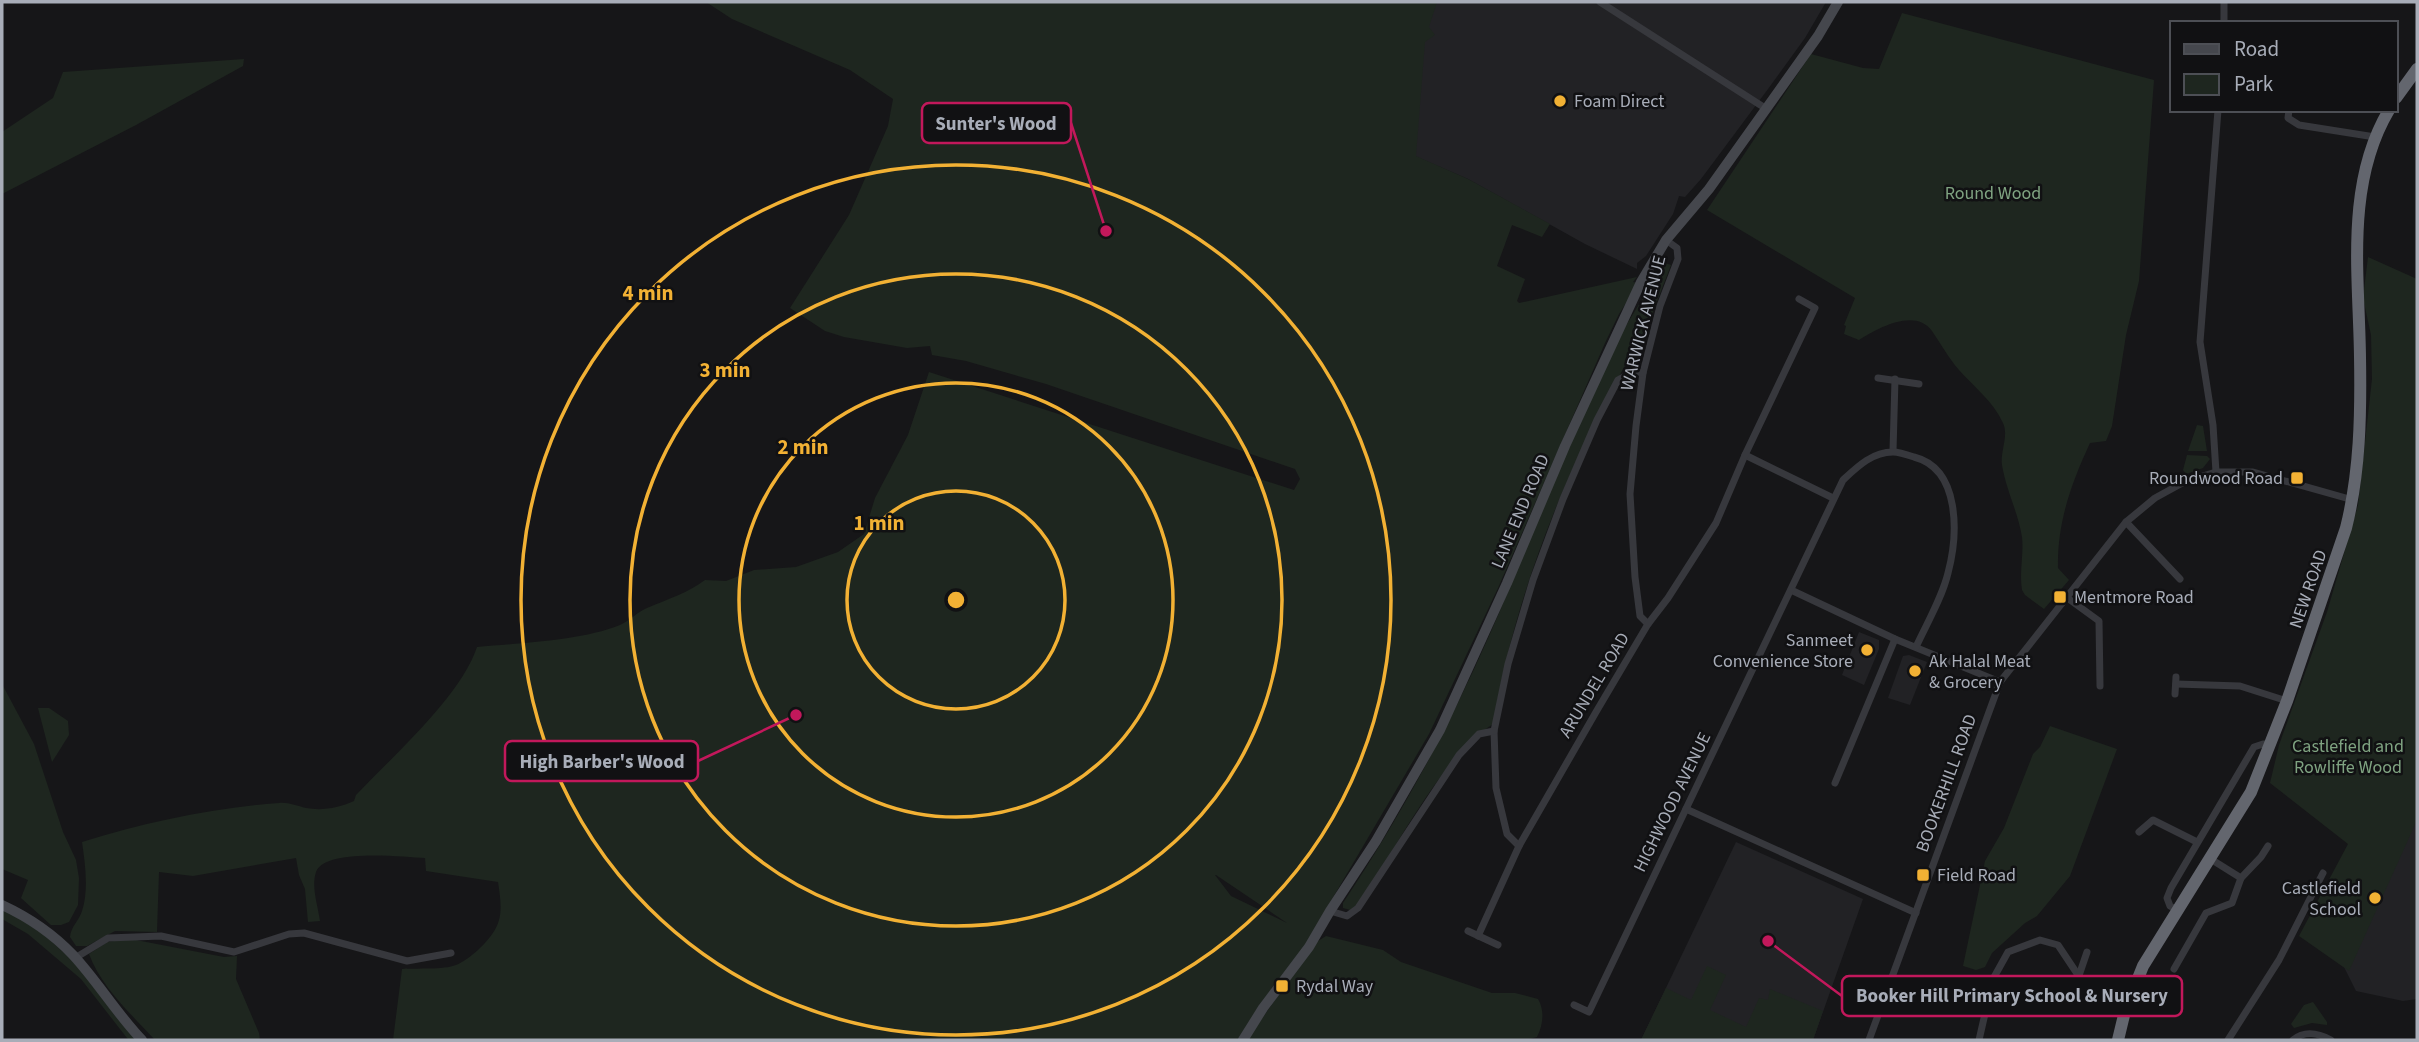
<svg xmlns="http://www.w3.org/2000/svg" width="2419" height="1042" font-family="'Source Sans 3',sans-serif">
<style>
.built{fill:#222225}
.green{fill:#1e261f;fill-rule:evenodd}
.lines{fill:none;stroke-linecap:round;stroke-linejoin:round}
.street{stroke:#37383d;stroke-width:7}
.secondary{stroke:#45474d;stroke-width:10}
.highway{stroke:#63666e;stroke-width:12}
.ring{fill:none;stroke:#f2b134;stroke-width:3.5}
.poi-dot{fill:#f2b134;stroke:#111113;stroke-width:2.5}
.labels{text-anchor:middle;stroke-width:5;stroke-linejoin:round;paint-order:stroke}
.poi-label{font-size:18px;fill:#a8adb8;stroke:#111113;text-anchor:start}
.park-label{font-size:18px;fill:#7fa381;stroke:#111113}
.street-label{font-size:18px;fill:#a8adb8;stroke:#111113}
.centre{fill:#f2b134;stroke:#111113;stroke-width:3.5}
.ring-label{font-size:21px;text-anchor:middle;font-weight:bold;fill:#f2b134;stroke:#111113;stroke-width:5;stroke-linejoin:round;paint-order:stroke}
.leader{fill:none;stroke:#c2185b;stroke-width:2.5}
.callout-dot{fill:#c2185b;stroke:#111113;stroke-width:2.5}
.callout{fill:#111113;stroke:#c2185b;stroke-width:2.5}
.callout-label{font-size:19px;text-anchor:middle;font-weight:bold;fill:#a8adb8}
</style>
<rect width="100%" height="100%" fill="#161618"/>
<g class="built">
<polygon points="1340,2 1826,2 1805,38 1768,89 1701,179 1685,197 1679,196 1673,214 1646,256 1637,263 1637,269 1585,244 1468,179 1403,151"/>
<polygon points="1859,632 1879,640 1879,649 1864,685 1842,675"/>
<polygon points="1909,655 1927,662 1910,705 1888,698 1903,656"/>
<polygon points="2417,807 2417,999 2403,1001 2356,991 2319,917"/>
<polygon points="1736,842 1863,899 1813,1040 1641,1040"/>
</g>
<g class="green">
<path d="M706,2H1437L1429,27L1435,35L1425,42L1416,156L1468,179L1550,224L1542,237L1512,225L1497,266L1525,279L1517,301L1519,303L1637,277L1633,282L1639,283L1619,314L1605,343L1498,588L1429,734L1298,957L1263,1000L1238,1040H393L402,969C416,968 444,970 456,965C464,962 472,955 478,950C503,926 503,914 498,882L426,871L425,858C403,857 325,848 316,872C311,887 318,906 320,921L308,922L305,889L299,875L296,858L193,876L159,872L157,932L115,931L87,946H76L70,937C71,926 79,921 82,911C89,890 85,863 82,842C147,822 212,808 279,803C288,802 297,806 306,808C321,811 339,808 354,801L356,795C393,756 461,696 477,647C520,643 580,641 620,625C631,620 637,612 647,608C668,599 688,593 705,580L726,581L754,570L796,567L838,552L864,534L875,498L908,435L929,372L1294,490L1300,479L1295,469L1046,384L966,361L932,355L930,346L907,348L844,337L825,331L790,308L849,215L888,126L893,99L850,70L732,19ZM1215,875H1216L1287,923L1231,896Z"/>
<path d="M1902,13L2154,80L2139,281L2126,335L2112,426L2106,441L2090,443C2071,484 2057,523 2058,568L2069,580L2044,609L2025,595L2022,590C2019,572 2024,554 2022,537C2018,512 2006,490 2002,465C2000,451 2009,436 2003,423C1993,401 1974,387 1959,370C1948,357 1941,344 1932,331C1915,307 1876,329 1859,340L1844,334L1846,326L1844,325L1855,298L1707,210L1811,54L1863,68L1879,69Z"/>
<polygon points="244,59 243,66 136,125 2,194 2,132 53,98 63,72"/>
<polygon points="2368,257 2417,279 2417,820 2349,971 2299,936 2348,844 2270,783 2279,745 2327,612 2358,505 2372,379 2371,335 2363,298"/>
<path d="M1665,263L1671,265L1633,364L1627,362C1563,475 1515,596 1493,724C1441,757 1393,853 1359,905L1350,910L1343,908V903C1404,811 1456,714 1499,613C1535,528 1566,441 1608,359C1624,326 1646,294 1665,263Z"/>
<polygon points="2197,425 2203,426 2207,451 2188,451"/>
<polygon points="2187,455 2207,456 2210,459 2203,468 2186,474 2183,470"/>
<polygon points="2,684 34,744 63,832 76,860 79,878 78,905 69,922 61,925 51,925 21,898 28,880 2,869"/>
<polygon points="38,708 49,708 68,721 69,735 52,762"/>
<polygon points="2050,726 2117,749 2070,876 2037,916 2025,923 1992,953 1985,967 1976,970 1963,966 1985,861 2004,828 2033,754 2040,747"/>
<path d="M2,906C63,941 96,987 140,1040H129L127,1038L81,979L28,934L2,919Z"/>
<path d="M1326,936L1383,950L1401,962L1492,993H1515L1538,999C1545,1011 1543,1025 1537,1037L1526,1040H1247L1315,943Z"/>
<path d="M121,940H136L224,957L237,956L236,979L259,1033L260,1040H155C132,1015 101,987 89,954L107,942Z"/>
<polygon points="1707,966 1726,975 1710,1010 1746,1027 1759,998 1768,1000 1770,989 1823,1011 1813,1040 1641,1040 1666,988 1691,1000"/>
<polygon points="2313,1002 2327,1022 2327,1025 2312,1023 2294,1028 2291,1024 2304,1005"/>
</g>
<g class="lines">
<g class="street">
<polyline points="1600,2 1765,108"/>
<polyline points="2224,23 2224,2"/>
<polyline points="2289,110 2288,118 2299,125 2375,137"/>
<polyline points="1878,378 1919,384"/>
<polyline points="1893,451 1895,379"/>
<polyline points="1745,455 1833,498"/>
<polyline points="2216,472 2213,425 2200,342 2218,110"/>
<polyline points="2126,522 2180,579"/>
<polyline points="1791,590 1895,639 2000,682"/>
<polyline points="2066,597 2099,621 2100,686"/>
<polyline points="1648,624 1640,616 1635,577 1630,494 1636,426 1643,373 1660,306 1678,259 1677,248 1666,240"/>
<polyline points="2176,684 2240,686 2287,701"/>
<polyline points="2175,694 2176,677"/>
<polyline points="1835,783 1895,639"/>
<polyline points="1686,809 1916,913"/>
<polyline points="2139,832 2153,820 2197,842"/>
<polyline points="1519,846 1507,834 1496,788 1494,731 1508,664 1533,580 1563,499 1597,420 1618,380 1634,371 1643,373"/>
<polyline points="2241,878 2261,857 2268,846"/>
<polyline points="2177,910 2170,906 2167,898 2171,888 2254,747 2263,744 2270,744"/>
<polyline points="1330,911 1347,916 1358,908 1459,755 1479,734 1494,731"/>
<polyline points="1468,931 1498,945"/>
<polyline points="1478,936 1519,846 1596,712 1648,624 1668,598 1716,523 1745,455 1815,308 1799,299"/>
<polyline points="75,958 108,938 161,936 234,952 289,934 304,933 407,961 451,953"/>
<polyline points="2174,969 2206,913 2232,903 2241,878 2209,858"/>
<polyline points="1993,979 2008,952 2040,940 2058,945 2078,975"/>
<polyline points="2076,997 2074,990 2087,952"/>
<path d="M1574,1005L1589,1012L1843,480C1857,467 1872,452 1893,452C1899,452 1908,455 1914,457C1961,469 1958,535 1948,573C1942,598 1927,623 1916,647"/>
<polyline points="1869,1040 2000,682 2126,522 2155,498 2186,481 2216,472 2253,472 2353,500"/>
<polyline points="1979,1040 1993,979 1978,979 1970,997 1985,1007"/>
<polyline points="2228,1040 2279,960 2323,873"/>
<path d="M2293,1040C2305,1030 2318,1033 2331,1040"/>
</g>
<g class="secondary">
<path d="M2,905C28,917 53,934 73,955C98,982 117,1014 142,1040"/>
<polyline points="1243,1040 1263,1008 1309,947 1330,911 1376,841 1440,730 1507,583 1565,446 1641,282 1666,240 1709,189 1818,36 1838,2"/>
</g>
<g class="highway">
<polyline points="2396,98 2417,69"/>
<path d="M2118,1040L2125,1011L2143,966L2251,792L2287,701L2346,528C2360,472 2361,415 2360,357C2359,275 2345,184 2389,110"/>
</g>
</g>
<g class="ring">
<circle cx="956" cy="600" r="109"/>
<circle cx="956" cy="600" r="217"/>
<circle cx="956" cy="600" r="326"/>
<circle cx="956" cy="600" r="435"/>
</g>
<g class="poi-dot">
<circle cx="1560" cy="101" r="7"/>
<rect x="2290" y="471" width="14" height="14" rx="3.5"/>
<rect x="2053" y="590" width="14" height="14" rx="3.5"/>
<circle cx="1867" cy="650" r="7"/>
<circle cx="1915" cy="671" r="7"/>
<rect x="1916" y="868" width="14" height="14" rx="3.5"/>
<circle cx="2375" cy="898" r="7"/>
<rect x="1275" y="979" width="14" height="14" rx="3.5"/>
</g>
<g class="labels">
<g class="poi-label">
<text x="1574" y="107">Foam Direct</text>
<text x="2283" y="484" text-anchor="end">Roundwood Road</text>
<text x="2074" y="603">Mentmore Road</text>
<text x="1853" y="646" text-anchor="end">Sanmeet<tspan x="1853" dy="21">Convenience Store</tspan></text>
<text x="1929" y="667">Ak Halal Meat<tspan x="1929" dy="21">&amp; Grocery</tspan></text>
<text x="1937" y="881">Field Road</text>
<text x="2361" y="894" text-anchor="end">Castlefield<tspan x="2361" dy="21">School</tspan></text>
<text x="1296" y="992">Rydal Way</text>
</g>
<g class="park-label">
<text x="1993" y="199">Round Wood</text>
<text x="2348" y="752">Castlefield and<tspan x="2348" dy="21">Rowliffe Wood</tspan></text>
</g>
<g class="street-label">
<text transform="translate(1643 323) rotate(-76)" y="6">WARWICK AVENUE</text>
<text transform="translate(1520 511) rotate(-67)" y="6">LANE END ROAD</text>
<text transform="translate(2308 589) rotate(-71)" y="6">NEW ROAD</text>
<text transform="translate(1594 685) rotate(-59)" y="6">ARUNDEL ROAD</text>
<text transform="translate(1946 783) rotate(-70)" y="6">BOOKERHILL ROAD</text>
<text transform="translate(1672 802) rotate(-64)" y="6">HIGHWOOD AVENUE</text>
</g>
</g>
<circle cx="956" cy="600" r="10" class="centre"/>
<g class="ring-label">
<text x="648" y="300">4 min</text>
<text x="725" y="377">3 min</text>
<text x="803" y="454">2 min</text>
<text x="879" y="530">1 min</text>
</g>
<path class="leader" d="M1106 231L1071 123M796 715L698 761M1768 941L1842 996"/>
<g class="callout-dot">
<circle cx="1106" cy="231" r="7"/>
<circle cx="796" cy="715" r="7"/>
<circle cx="1768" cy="941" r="7"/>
</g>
<g class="callout">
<rect x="922" y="103" width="149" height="40" rx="7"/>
<rect x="505" y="741" width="193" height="40" rx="7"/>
<rect x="1842" y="976" width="340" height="40" rx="7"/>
</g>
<g class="callout-label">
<text x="996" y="130">Sunter's Wood</text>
<text x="602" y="768">High Barber's Wood</text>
<text x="2012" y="1002">Booker Hill Primary School &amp; Nursery</text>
</g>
<rect width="2419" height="1042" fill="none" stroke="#a8adb8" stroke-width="7"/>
<rect x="2170" y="21" width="228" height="91" fill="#111113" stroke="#4d4f55" stroke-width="2"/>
<rect x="2184" y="44" width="35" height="10" fill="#45474d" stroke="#4d4f55" stroke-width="2"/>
<text x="2234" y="56" font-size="21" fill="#a8adb8">Road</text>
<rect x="2184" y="74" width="35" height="21" fill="#1e261f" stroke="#4d4f55" stroke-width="2"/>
<text x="2234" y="91" font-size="21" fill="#a8adb8">Park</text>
</svg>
